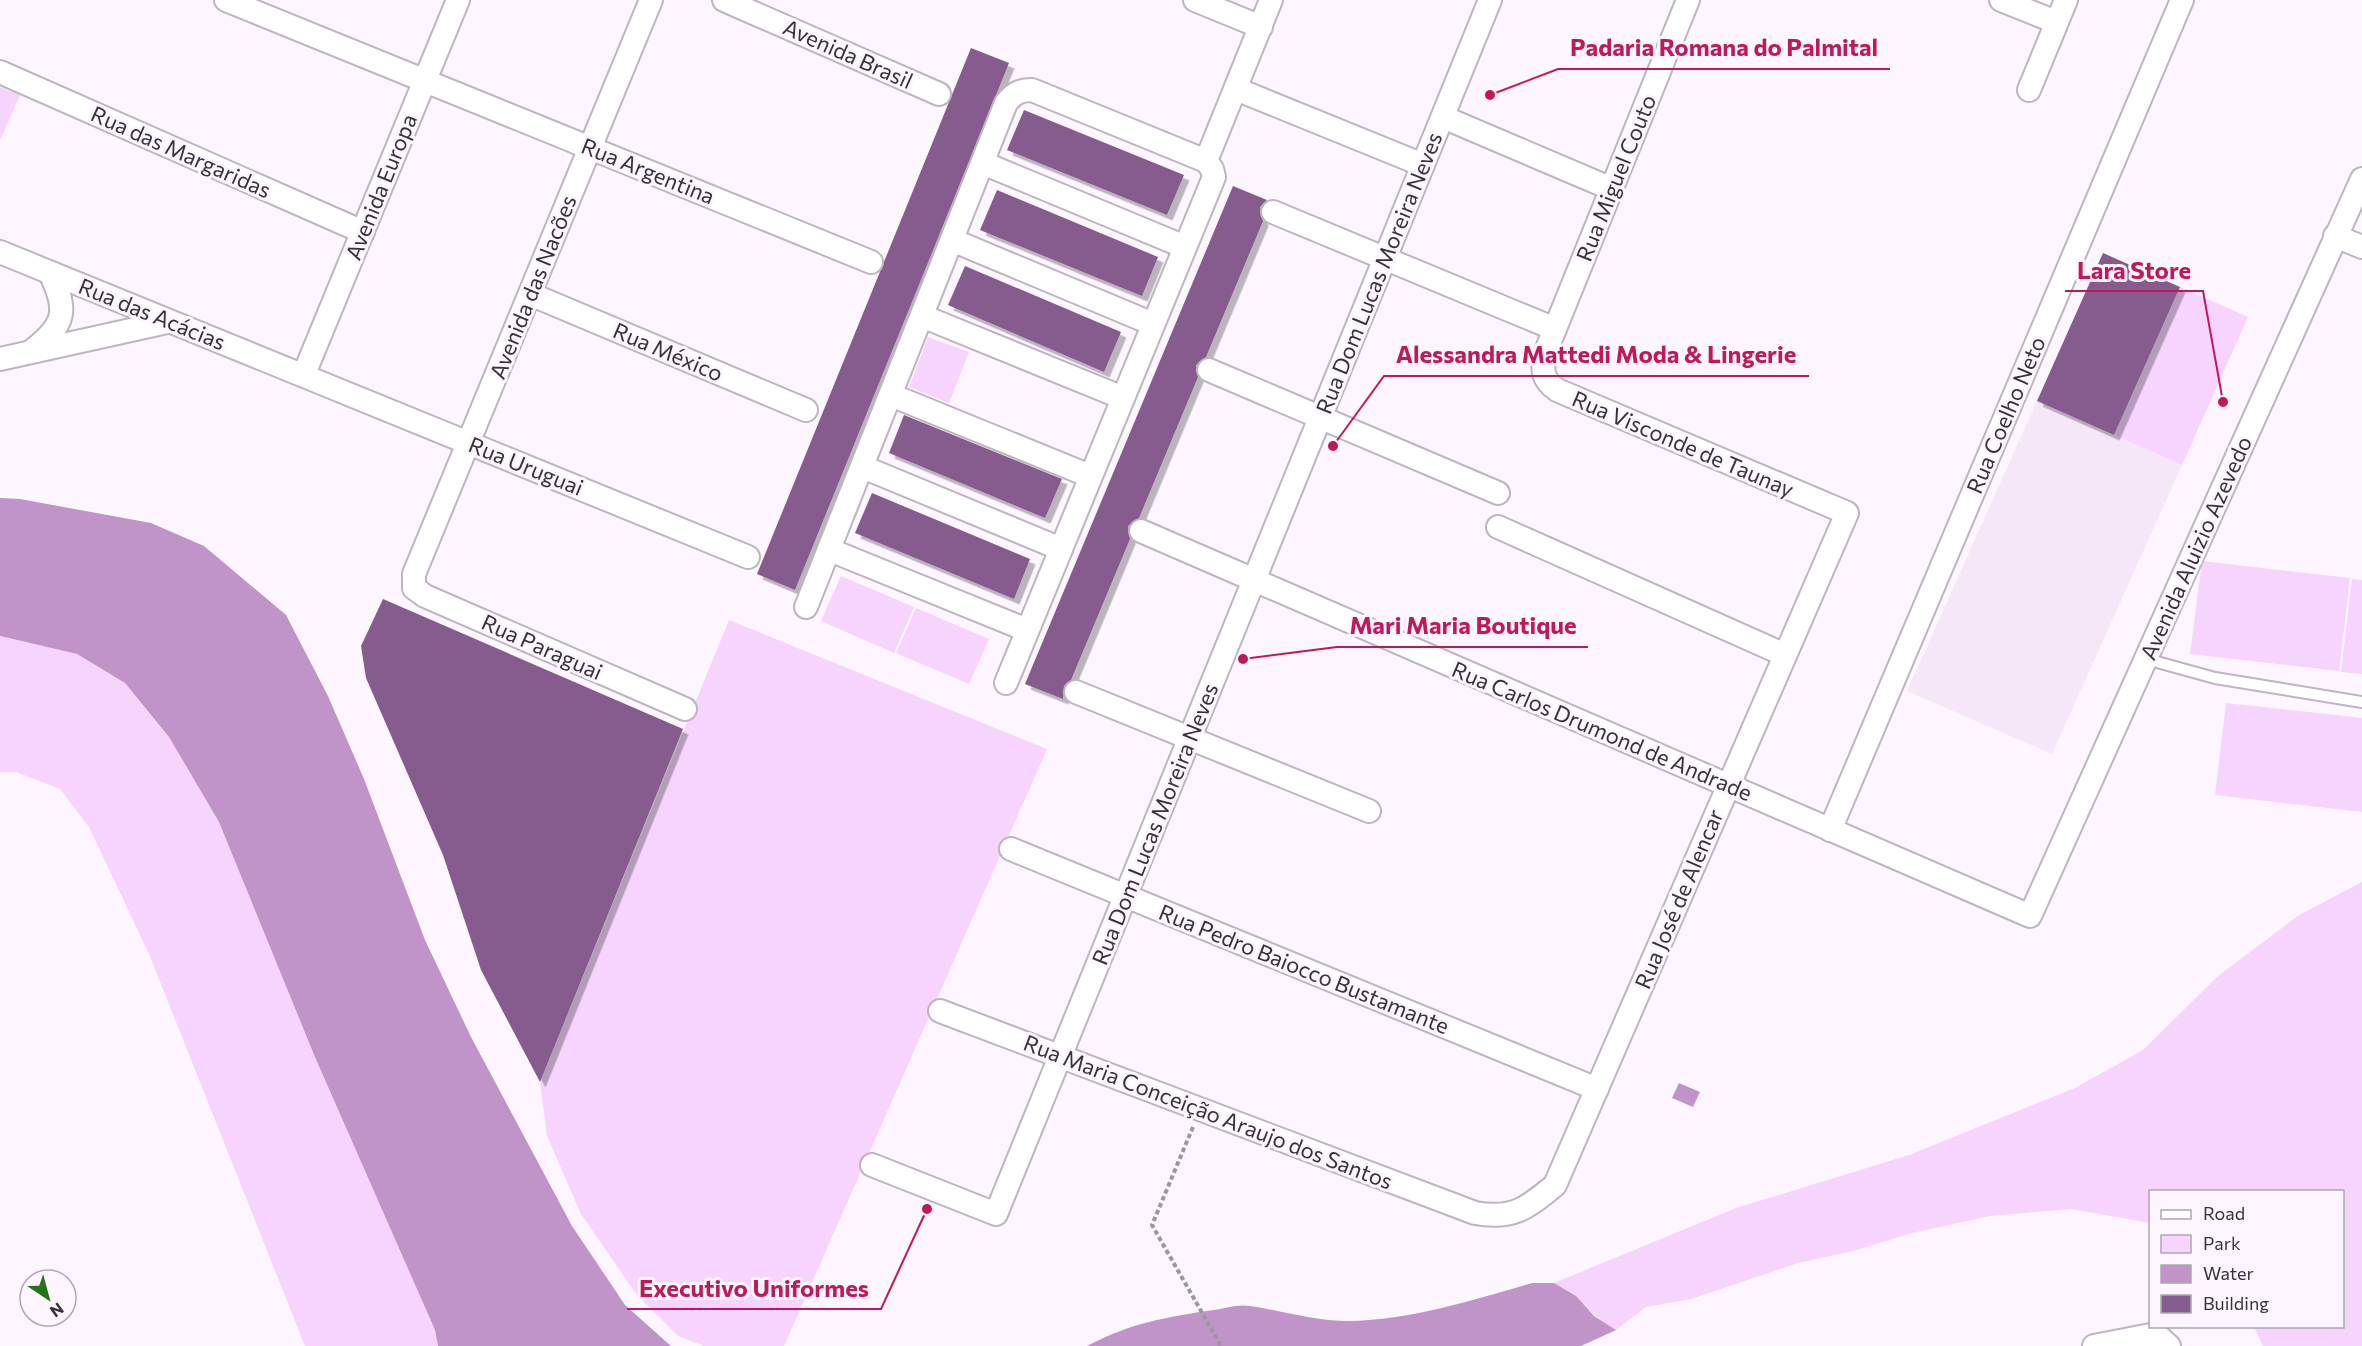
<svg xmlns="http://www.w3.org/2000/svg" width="2362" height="1346" font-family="Commissioner,sans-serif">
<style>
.built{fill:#f5e6f8}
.green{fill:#f7d4fd}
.water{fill:#c094c8}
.building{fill:#855c8d;filter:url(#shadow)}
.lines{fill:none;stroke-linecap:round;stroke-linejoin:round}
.service-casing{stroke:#beb5c0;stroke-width:14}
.minor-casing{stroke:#beb5c0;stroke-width:26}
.path{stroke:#9c969e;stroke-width:4;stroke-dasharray:4.5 3;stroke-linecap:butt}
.service{stroke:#fff;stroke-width:10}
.minor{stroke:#fff;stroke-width:22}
.labels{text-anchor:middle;stroke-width:6;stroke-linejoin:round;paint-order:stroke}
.street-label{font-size:22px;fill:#373338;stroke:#fdf5ff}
.leader{fill:none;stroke:#c2185b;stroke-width:2}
.callout-dot{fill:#c2185b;stroke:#fdf5ff;stroke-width:2}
.callout-label{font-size:24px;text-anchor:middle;font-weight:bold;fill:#c2185b;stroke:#fdf5ff;stroke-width:6;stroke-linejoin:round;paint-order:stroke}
</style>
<defs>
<filter id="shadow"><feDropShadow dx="5.5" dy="5.5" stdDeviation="0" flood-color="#0004"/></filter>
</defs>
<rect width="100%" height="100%" fill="#fdf5ff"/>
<polygon class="built" points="2037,401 2182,465 2052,754 1907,691"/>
<g class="green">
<polygon points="0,87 20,95 0,140"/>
<polygon points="2180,287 2248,317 2182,465 2114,435"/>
<polygon points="928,337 969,352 949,403 909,387"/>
<polygon points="2202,561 2350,578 2339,671 2190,654"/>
<polygon points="841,576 914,607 894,653 821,621"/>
<polygon points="2352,579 2362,580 2362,674 2341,672"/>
<polygon points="916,608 989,639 969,684 896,653"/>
<polygon points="729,620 1047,749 784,1346 704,1346 678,1336 637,1295 581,1214 547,1136 540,1082"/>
<polygon points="0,636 77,654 125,683 169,737 219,822 435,1330 438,1346 305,1346 149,954 89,827 60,789 16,772 0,772"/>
<polygon points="2226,703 2362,718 2362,812 2215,795"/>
<path d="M2362,882V1346H2263L2254,1327L2342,1326V1192H2150V1223L2071,1209L1990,1216L1912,1233L1853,1251L1798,1263L1691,1299L1646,1307L1616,1330C1593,1316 1576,1297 1554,1283L1736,1208L1909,1155L2075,1088L2143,1050L2218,976L2299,915Z"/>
</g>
<g class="water">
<polygon points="0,498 20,499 151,523 204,546 286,615 328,696 364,779 425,940 471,1037 572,1226 625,1305 671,1346 438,1346 435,1330 315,1057 219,822 169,737 125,683 77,654 0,636"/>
<polygon points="1679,1083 1700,1092 1693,1107 1672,1098"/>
<path d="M1532,1283H1554L1576,1296L1594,1316L1616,1330L1581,1346H1087C1130,1323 1167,1317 1214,1310C1225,1308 1239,1304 1250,1306C1283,1311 1315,1321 1349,1321C1411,1320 1473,1300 1532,1283Z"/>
</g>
<g class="building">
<polygon points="971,48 1009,63 795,590 757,574"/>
<polygon points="1024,110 1184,175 1167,215 1007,150"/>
<polygon points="1233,186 1267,200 1260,207 1263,221 1206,357 1196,365 1198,377 1139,518 1128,526 1130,539 1071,680 1064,686 1063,699 1025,684"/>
<polygon points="997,190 1158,257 1142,296 980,230"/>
<polygon points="2103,253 2180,287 2114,435 2037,401"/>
<polygon points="965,266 1121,332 1104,372 948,305"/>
<polygon points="904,415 1062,479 1045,518 889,453"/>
<polygon points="872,493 1030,559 1014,599 855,533"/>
<polygon points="383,599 683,729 540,1082 481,970 443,855 366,678 361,646"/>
</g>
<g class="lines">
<defs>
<polyline id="service" points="2146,659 2215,678 2362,702"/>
<g id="minor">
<polyline points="226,0 871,262"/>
<polyline points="651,0 414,574 414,588 425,596 685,709"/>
<polyline points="724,0 939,94"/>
<polyline points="1195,0 1261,27"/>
<polyline points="2001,0 2056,22"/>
<polyline points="0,72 363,232"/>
<polyline points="1236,89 1423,165"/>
<polyline points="2029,90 2066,0"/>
<polyline points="1443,117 1612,189"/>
<polyline points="1206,161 1271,0"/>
<polyline points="983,163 1185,247"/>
<polyline points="1273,212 1555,329"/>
<polyline points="2335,236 2362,247"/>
<polyline points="952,240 1153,324"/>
<polyline points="0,252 748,557"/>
<polyline points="530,294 806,410"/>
<polyline points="922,316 1123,398"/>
<path d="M33,350C66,324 68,310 50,273"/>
<polyline points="0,359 167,322"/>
<polyline points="1209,370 1498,493"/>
<polyline points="304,374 458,0"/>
<polyline points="891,395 1090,476"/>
<polyline points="863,467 1061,549"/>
<polyline points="1498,527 1785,655"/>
<polyline points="1141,531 2030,916 2362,179"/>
<polyline points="830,550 1027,630"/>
<path d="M806,607L1006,103C1014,93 1020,90 1032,90L1206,161L1212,169L1214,177L1006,683"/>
<polyline points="1076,692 1369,811"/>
<polyline points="1830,830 2182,0"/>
<polyline points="1011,849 1597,1089"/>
<path d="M940,1011L1475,1213C1513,1220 1527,1208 1555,1185L1847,513L1557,390C1543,380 1542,372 1544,356L1688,0"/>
<polyline points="872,1165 996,1214 1490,0"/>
<polyline points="2094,1346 2156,1334 2169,1346"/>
</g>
</defs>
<use href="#service" class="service-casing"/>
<use href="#minor" class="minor-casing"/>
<polyline class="path" points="1193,1127 1152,1225 1221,1346"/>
<use href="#service" class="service"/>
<use href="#minor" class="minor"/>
</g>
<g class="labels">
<g class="street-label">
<text transform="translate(848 54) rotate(24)" y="8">Avenida Brasil</text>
<text transform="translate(181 152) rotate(24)" y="8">Rua das Margaridas</text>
<text transform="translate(648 171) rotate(22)" y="8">Rua Argentina</text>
<text transform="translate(1616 178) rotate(-68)" y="8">Rua Miguel Couto</text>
<text transform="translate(381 187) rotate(-68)" y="8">Avenida Europa</text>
<text transform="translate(1379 273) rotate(-68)" y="8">Rua Dom Lucas Moreira Neves</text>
<text transform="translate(533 287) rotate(-68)" y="8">Avenida das Nacões</text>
<text transform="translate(152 314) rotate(22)" y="8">Rua das Acácias</text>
<text transform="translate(668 352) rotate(23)" y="8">Rua México</text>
<text transform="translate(2006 415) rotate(-67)" y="8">Rua Coelho Neto</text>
<text transform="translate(1683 444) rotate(23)" y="8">Rua Visconde de Taunay</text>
<text transform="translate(526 466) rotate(22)" y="8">Rua Uruguai</text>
<text transform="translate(2196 548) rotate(-66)" y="8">Avenida Aluizio Azevedo</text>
<text transform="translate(542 647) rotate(24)" y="8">Rua Paraguai</text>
<text transform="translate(1602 731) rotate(23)" y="8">Rua Carlos Drumond de Andrade</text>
<text transform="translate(1155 824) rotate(-68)" y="8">Rua Dom Lucas Moreira Neves</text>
<text transform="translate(1679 899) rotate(-67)" y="8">Rua José de Alencar</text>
<text transform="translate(1304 969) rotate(22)" y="8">Rua Pedro Baiocco Bustamante</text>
<text transform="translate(1208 1112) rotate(21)" y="8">Rua Maria Conceição Araujo dos Santos</text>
</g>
</g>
<path class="leader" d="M1490 95L1558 69H1890M2223 402L2203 291H2065M1333 446L1384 376H1809M1243 659L1337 647H1588M927 1209L881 1309H627"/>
<g class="callout-dot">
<circle cx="1490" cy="95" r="6"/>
<circle cx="2223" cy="402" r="6"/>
<circle cx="1333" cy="446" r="6"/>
<circle cx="1243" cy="659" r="6"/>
<circle cx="927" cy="1209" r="6"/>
</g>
<g class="callout-label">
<text x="1724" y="56">Padaria Romana do Palmital</text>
<text x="2134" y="279">Lara Store</text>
<text x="1596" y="363">Alessandra Mattedi Moda &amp; Lingerie</text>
<text x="1463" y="634">Mari Maria Boutique</text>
<text x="754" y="1297">Executivo Uniformes</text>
</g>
<rect x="2149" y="1190" width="195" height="138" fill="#fdf5ff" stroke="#aea7af" stroke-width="1.5"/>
<rect x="2161" y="1210" width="30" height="9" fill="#ffffff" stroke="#aea7af" stroke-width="1.5"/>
<text x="2203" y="1220" font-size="18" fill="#373338">Road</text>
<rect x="2161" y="1235" width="30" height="18" fill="#f7d4fd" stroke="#aea7af" stroke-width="1.5"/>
<text x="2203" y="1250" font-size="18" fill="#373338">Park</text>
<rect x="2161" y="1265" width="30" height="18" fill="#c094c8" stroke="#aea7af" stroke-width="1.5"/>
<text x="2203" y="1280" font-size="18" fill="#373338">Water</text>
<rect x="2161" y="1295" width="30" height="18" fill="#855c8d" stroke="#aea7af" stroke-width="1.5"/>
<text x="2203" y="1310" font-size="18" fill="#373338">Building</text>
<g transform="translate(48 1298) rotate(144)"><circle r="28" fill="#fdf5ff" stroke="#aea7af" stroke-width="1.5"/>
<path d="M0-4.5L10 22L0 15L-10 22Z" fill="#267319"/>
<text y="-9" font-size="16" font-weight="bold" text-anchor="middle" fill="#373338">N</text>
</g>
</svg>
